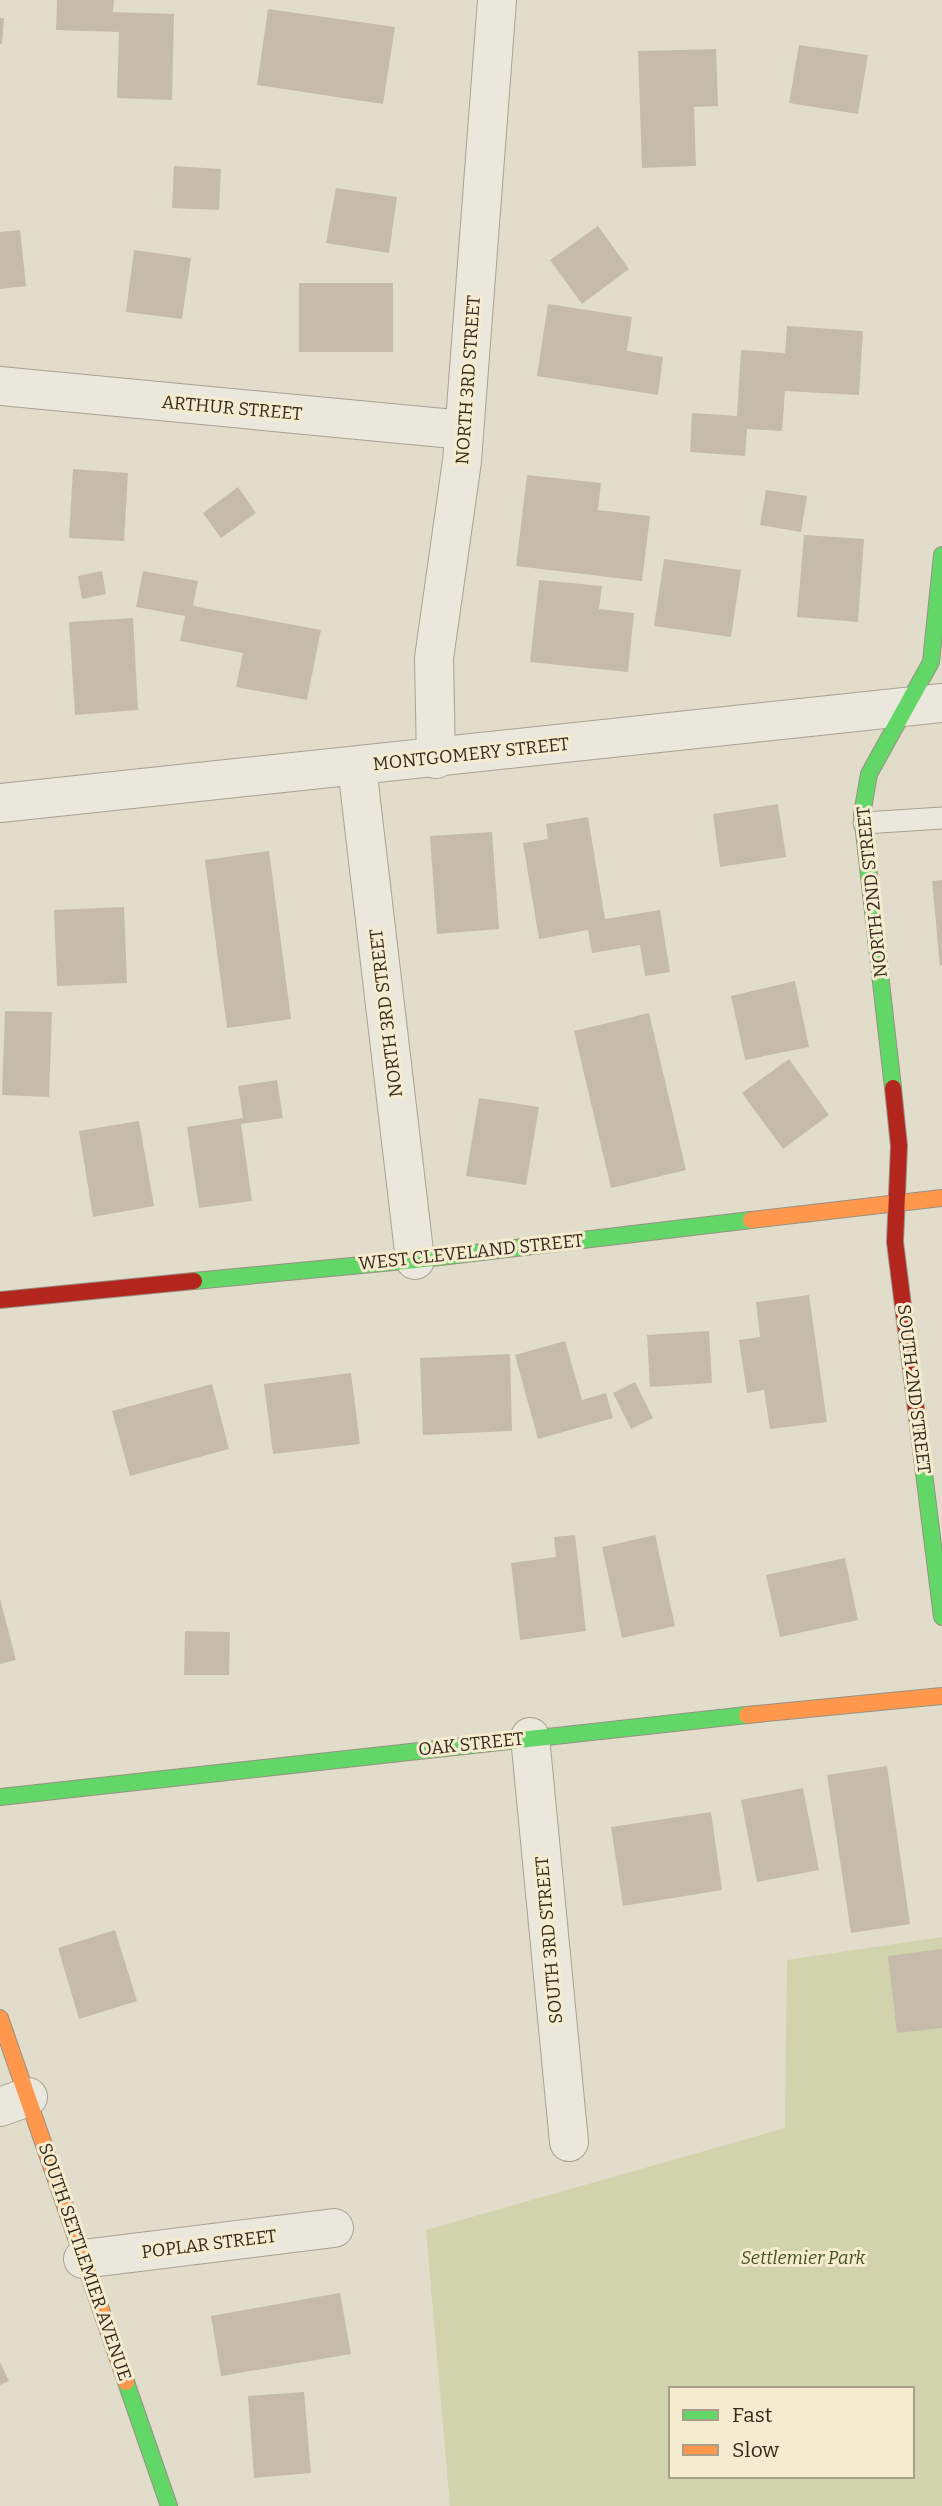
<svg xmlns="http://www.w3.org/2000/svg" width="942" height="2506" font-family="Bitter,serif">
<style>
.green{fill:#d0d3ac;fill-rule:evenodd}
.building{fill:#c6bbab}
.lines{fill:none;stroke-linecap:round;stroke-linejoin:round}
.lane-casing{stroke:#a7a294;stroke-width:23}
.street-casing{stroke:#a7a294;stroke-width:40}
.fast-casing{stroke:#979184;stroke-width:18}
.slow-casing{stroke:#979184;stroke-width:18}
.jam-casing{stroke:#979184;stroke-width:18}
.lane{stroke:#eae7dc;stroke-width:21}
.street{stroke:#eae7dc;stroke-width:38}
.fast{stroke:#63d668;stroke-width:16}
.slow{stroke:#ff974d;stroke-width:16}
.jam{stroke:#b3261e;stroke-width:16}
.labels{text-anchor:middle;stroke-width:6;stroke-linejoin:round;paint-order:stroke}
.street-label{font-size:18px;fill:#362a1d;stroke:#f5eccf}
.park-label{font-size:18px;font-style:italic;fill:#435223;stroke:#f5eccf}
</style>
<rect width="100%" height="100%" fill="#e2ddca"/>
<path class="green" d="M942,1937V2506H450L426,2230L785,2128L787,1960ZM671,2389H912V2476H671Z"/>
<g class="building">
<polygon points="57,0 114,0 113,12 174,14 172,100 117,98 119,32 56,30"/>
<polygon points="268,9 395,27 383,104 257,85"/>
<polygon points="0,18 4,18 2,44 0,44"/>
<polygon points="799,45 868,55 858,114 789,103"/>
<polygon points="716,49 718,106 694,107 696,166 642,168 638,51"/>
<polygon points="174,166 221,169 219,210 172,208"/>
<polygon points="336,188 397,197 389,253 326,243"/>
<polygon points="598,226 629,269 582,304 550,260"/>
<polygon points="20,230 26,286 0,289 0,232"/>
<polygon points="134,250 191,258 182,319 126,312"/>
<rect x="299" y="283" width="94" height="69"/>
<polygon points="548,304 632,317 627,351 663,357 658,395 537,376"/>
<polygon points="787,326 863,331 859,395 785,391 782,431 747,429 745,456 690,452 692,413 737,416 741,350 785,353"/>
<polygon points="73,469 128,473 124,541 69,538"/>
<polygon points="527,475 601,483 598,510 650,516 642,581 516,566"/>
<polygon points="238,487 256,513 221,538 203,513"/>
<polygon points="766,490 807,496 801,532 760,525"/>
<polygon points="804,535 864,539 858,622 797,617"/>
<polygon points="664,559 741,570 731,637 654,626"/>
<polygon points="102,571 106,594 82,599 78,576"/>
<polygon points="143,571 198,581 193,606 321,630 307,700 236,687 243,653 180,641 185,616 136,607"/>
<polygon points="539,580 602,586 599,609 634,613 628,672 530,662"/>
<polygon points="133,618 138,710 75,715 69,622"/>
<polygon points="778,804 786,857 720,867 713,814"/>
<polygon points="588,817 605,919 660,910 670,972 645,976 640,945 592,953 588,930 539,939 523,843 548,839 546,824"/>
<polygon points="492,832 499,929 437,934 430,836"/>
<polygon points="269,851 291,1019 227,1028 205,860"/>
<polygon points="942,880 942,965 940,966 932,881"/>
<polygon points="124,907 127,983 57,986 54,910"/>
<polygon points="795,981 809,1047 745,1060 731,996"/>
<polygon points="5,1011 52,1012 49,1097 2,1095"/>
<polygon points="649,1013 686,1170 611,1188 574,1031"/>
<polygon points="789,1059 829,1115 783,1149 742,1093"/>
<polygon points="277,1080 283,1118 241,1124 252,1201 199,1208 187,1127 243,1118 238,1086"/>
<polygon points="479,1098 539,1107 526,1185 466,1176"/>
<polygon points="139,1121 154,1206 93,1217 79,1131"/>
<polygon points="809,1295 827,1422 770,1429 764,1390 747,1393 739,1340 760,1337 756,1302"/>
<polygon points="709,1331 712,1383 650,1387 647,1335"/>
<polygon points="565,1341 582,1400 606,1393 613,1418 538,1439 515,1355"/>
<polygon points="510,1354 512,1431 423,1435 420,1358"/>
<polygon points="351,1373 360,1444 273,1454 264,1384"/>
<polygon points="635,1382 653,1418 631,1429 613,1393"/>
<polygon points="212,1384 229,1449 130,1476 112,1411"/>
<polygon points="575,1535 586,1631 520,1640 511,1563 556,1557 554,1537"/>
<polygon points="655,1535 675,1626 622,1638 602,1547"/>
<polygon points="845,1558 858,1620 780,1637 766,1575"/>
<polygon points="0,1599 16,1660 0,1664"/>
<polygon points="185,1631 230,1632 229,1675 184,1675"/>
<polygon points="887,1766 910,1924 851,1933 827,1775"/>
<polygon points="803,1788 819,1870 757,1882 741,1800"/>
<polygon points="711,1812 722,1890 623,1906 611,1827"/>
<polygon points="115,1930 137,2001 79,2019 58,1948"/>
<polygon points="942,1949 942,2028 897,2033 888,1956"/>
<polygon points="340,2293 351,2354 221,2376 211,2316"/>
<polygon points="0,2362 9,2381 0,2385"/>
<polygon points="304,2392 311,2473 254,2478 248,2396"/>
</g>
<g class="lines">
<defs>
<polyline id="lane" points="864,823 942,818"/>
<g id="street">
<polyline points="0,386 464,430"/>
<polyline points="436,759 434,658 462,461 497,0"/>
<polyline points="357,767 415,1260"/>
<polyline points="0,803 942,703"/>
<polyline points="530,1737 569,2142"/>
<polyline points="0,2107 28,2097"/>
<polyline points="83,2259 334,2228"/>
</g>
<g id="fast">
<polyline points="893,1088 862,814 869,774 931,662 942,555"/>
<polyline points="194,1281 415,1260 751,1220"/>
<polyline points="920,1441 942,1617"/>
<polyline points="0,1797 747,1715"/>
<polyline points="126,2382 169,2506"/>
</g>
<g id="slow">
<polyline points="751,1220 942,1198"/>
<polyline points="747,1715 942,1696"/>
<polyline points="0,2018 126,2382"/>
</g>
<g id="jam">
<polyline points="893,1088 899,1146 895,1242 920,1441"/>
<polyline points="0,1300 194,1281"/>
</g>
</defs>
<use href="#lane" class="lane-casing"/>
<use href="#street" class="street-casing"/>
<use href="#fast" class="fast-casing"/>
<use href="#slow" class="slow-casing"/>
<use href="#jam" class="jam-casing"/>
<use href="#lane" class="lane"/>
<use href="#street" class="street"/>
<use href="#fast" class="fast"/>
<use href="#slow" class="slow"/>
<use href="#jam" class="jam"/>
</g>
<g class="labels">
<g class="street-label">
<text transform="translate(468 380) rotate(-86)" y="6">NORTH 3RD STREET</text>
<text transform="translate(232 408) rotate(5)" y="6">ARTHUR STREET</text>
<text transform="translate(471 754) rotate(-6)" y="6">MONTGOMERY STREET</text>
<text transform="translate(872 892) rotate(-96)" y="6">NORTH 2ND STREET</text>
<text transform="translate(386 1013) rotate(-97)" y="6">NORTH 3RD STREET</text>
<text transform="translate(471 1252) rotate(-6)" y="6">WEST CLEVELAND STREET</text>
<text transform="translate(914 1389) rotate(83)" y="6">SOUTH 2ND STREET</text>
<text transform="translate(471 1744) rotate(-6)" y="6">OAK STREET</text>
<text transform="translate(549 1940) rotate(-95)" y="6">SOUTH 3RD STREET</text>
<text transform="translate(209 2244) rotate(-7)" y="6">POPLAR STREET</text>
<text transform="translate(85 2262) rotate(71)" y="6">SOUTH SETTLEMIER AVENUE</text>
</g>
<g class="park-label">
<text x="803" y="2264">Settlemier Park</text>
</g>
</g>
<rect x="669" y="2387" width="245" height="91" fill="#f5eccf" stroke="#a99e88" stroke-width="2"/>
<rect x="683" y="2410" width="35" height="10" fill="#63d668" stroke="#a99e88" stroke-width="2"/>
<text x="732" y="2422" font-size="21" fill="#362a1d">Fast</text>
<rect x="683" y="2445" width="35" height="10" fill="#ff974d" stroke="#a99e88" stroke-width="2"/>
<text x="732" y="2457" font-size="21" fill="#362a1d">Slow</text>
</svg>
